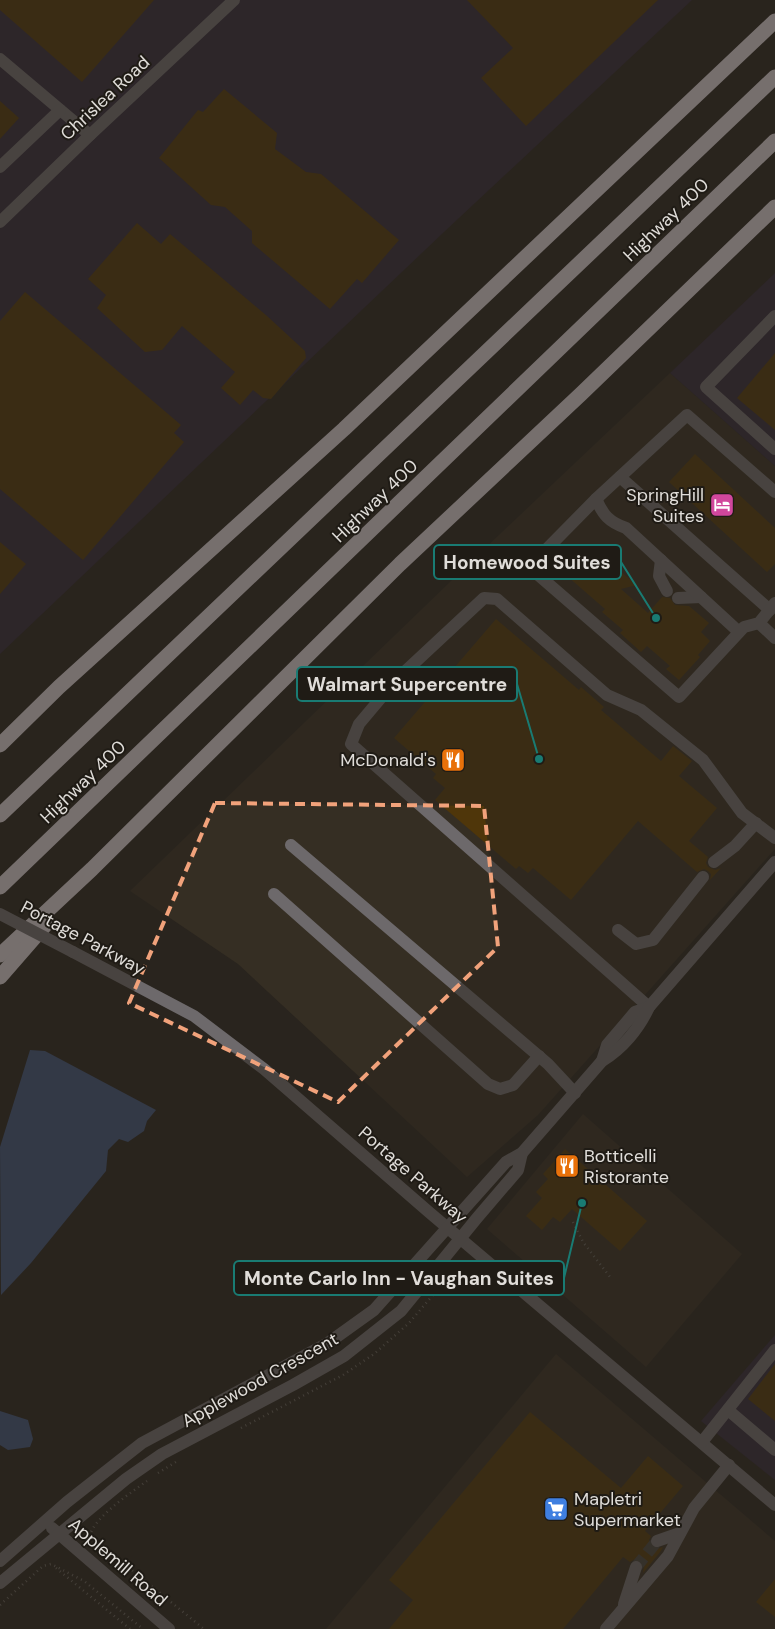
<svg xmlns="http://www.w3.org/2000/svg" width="775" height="1629" font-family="'DM Sans',sans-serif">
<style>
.built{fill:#352e23}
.industrial{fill:#312838}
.water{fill:#3e5278}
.building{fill:#4f360a}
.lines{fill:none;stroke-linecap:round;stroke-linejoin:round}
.minor-tunnel{stroke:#44403a;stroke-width:12;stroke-dasharray:12 6;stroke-linecap:butt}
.path{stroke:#65615b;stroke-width:2.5;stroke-dasharray:1 4;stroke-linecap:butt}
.minor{stroke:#6d696b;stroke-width:12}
.highway{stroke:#d2c9cf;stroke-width:15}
.minor-bridge{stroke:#6d696b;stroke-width:12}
.marked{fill:none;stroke:#f1a27b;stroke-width:4;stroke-dasharray:10 6;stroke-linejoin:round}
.labels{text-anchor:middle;stroke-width:4;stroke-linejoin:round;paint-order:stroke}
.street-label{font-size:18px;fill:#e0ddd9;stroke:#1f1b15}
.poi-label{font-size:18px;fill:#e0ddd9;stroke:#1f1b15;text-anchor:end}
.leader{fill:none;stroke:#197b73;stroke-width:2}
.callout-dot{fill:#197b73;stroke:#1f1b15;stroke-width:2}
.callout{fill:#1f1b15;stroke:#197b73;stroke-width:2}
.callout-label{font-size:19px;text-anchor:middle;font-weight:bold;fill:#e0ddd9}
</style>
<rect width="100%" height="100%" fill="#29241e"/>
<g class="built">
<polygon points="670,373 775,466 775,849 538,1115 467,1177 238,964 130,891 480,553"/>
<polygon points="583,1114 742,1254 646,1367 487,1229"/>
<polygon points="556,1354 775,1541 775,1629 326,1629"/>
</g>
<g class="industrial">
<polygon points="0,0 692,0 444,232 0,654"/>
<polygon points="775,273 775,466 670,373"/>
<polygon points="775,1335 775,1480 701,1421"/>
</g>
<g class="water">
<polygon points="30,1050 45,1051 156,1110 147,1121 144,1131 128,1142 119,1139 108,1150 106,1171 31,1263 1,1295 0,1147"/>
<polygon points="0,1411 28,1420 33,1439 30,1447 8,1450 0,1445"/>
</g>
<g class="building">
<polygon points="0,0 154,0 82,82 0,10"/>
<polygon points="467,0 658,0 526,126 481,78 513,48"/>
<polygon points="224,89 277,133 275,149 306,172 321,174 399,240 362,283 357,279 330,309 252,243 252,231 225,207 211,205 159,158 198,110 203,112"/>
<polygon points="0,101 19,118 0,139"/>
<polygon points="137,223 161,244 170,234 267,316 305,351 306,358 271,399 263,398 253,390 240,405 221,388 235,372 182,326 162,350 145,352 97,308 106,295 88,279"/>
<polygon points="25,292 181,425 174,433 184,442 83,560 0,489 0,321"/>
<polygon points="775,353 775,430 737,398"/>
<polygon points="695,454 775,528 775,564 767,572 669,482"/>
<polygon points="0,542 26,564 0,594"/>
<polygon points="576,549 591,563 593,561 615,580 621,572 637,585 621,589 648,613 662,597 670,598 675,605 689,606 709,623 701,632 710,641 698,655 700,657 679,680 666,669 670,666 647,646 641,652 620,633 623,630 602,612 605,609 559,569"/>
<polygon points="496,619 579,690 581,687 604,707 601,710 661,761 673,746 692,761 679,776 717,808 689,841 708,857 706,863 708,867 715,870 721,868 710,880 711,874 708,871 704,869 697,872 638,821 571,900 533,868 528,873 519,866 516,869 435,800 445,788 433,778 436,774 394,738"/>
<polygon points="565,1149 647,1221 620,1251 572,1209 560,1222 553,1217 542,1230 526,1216 542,1198 536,1192 548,1179 543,1174"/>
<polygon points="775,1364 775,1421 748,1399"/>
<polygon points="530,1412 621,1488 648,1456 683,1486 645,1531 651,1536 649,1540 651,1547 656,1549 663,1547 661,1551 643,1573 644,1566 642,1561 635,1559 630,1562 623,1557 563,1629 389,1629 413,1600 389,1580"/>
<polygon points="775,1579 775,1617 756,1602"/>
</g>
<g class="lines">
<polyline class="minor-tunnel" points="636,1567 657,1541"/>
<g class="path">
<polyline points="573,1222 583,1242 610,1277"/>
<polyline points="241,1428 343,1375 374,1354 409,1323 451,1274"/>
<polyline points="158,1473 179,1460"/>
<path d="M147,1481C133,1491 92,1519 90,1536L204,1629"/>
<polyline points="56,1568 130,1629"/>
<polyline points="0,1605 43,1566 51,1564 84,1581 143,1629"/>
</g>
<g class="minor">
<polyline points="0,59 90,135"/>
<polyline points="0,167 60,110"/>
<polyline points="0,222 90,135 234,0"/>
<polyline points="775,316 706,387 775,449"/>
<polyline points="620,477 770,610"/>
<polyline points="596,499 687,415 775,492"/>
<polyline points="661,560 659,576 667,591"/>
<polyline points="678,598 701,597"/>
<polyline points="759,623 775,638"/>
<path d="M739,632L626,528C609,522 603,515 596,499L529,567L679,697L744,627L759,623L775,603"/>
<polyline points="291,845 548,1064 575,1093"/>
<polyline points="714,862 735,846 756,823"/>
<polyline points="274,894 488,1084 500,1089 513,1085 539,1056"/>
<polyline points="618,930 636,944 653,940 703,877"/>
<polyline points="73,952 194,1016 264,1069 430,1213 775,1505"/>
<polyline points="649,1007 351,744 359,724 396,680 484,598 497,599 607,695 641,710 703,760 742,813 775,838"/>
<polyline points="602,1061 607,1045 635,1012 649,1007"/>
<polyline points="728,1410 775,1450"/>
<polyline points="702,1442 775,1350"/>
<polyline points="52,1528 169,1629"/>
<polyline points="657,1541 680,1533"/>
<path d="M0,1561L67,1502L142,1443L328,1343L374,1310L506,1162L522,1153L602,1061C622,1049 639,1029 649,1007L775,862"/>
<polyline points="0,1583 126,1479 162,1454 293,1385 344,1356 401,1311 477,1218 518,1170 522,1153"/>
<polyline points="624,1604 636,1567"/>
<polyline points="606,1629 668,1556 694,1508 729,1465"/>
</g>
<g class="highway">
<polyline points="0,745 59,687 344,429 775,21"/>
<polyline points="0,815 775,77"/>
<polyline points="0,887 775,141"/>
<polyline points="0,955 92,869 400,564 581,394 775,207"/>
<polyline points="0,977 47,923"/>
</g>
<polyline class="minor-bridge" points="0,914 73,952"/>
</g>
<path d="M0 0H775V1629H0ZM215,803L484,806L498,947L338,1102L129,1003Z" fill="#29241e" fill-opacity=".55" fill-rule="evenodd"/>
<path class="marked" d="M215,803L484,806L498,947L338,1102L129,1003Z"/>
<defs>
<symbol id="hotel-square" viewBox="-11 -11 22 22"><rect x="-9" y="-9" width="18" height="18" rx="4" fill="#d1479c" stroke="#1f1b15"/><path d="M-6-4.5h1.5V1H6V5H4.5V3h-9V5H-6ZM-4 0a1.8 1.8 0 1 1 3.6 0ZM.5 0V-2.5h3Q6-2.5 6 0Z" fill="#fff"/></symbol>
<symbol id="restaurant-square" viewBox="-11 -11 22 22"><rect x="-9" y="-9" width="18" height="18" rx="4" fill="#e8710a" stroke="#1f1b15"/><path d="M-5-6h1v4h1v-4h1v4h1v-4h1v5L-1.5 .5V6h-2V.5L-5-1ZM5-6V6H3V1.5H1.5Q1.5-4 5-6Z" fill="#fff"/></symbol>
<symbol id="supermarket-square" viewBox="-11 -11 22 22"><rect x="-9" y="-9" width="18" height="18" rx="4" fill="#3f7fe0" stroke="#1f1b15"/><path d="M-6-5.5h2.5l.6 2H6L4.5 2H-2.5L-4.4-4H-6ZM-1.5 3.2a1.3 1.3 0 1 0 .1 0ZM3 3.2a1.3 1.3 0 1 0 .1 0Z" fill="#fff"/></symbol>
</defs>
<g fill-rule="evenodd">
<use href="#hotel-square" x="708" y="491" width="28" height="28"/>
<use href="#restaurant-square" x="439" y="746" width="28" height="28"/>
<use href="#restaurant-square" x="553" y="1152" width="28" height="28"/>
<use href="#supermarket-square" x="542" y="1495" width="28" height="28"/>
</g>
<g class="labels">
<g class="street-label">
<text transform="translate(105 98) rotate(-43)" y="6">Chrislea Road</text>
<text transform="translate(666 220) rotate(-44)" y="6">Highway 400</text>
<text transform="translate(375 501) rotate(-44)" y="6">Highway 400</text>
<text transform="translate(83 782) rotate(-44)" y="6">Highway 400</text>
<text transform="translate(83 938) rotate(28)" y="6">Portage Parkway</text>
<text transform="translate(413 1175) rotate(41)" y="6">Portage Parkway</text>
<text transform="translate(260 1380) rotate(-29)" y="6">Applewood Crescent</text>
<text transform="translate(118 1562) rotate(41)" y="6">Applemill Road</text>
</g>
<g class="poi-label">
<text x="704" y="501">SpringHill<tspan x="704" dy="21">Suites</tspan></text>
<text x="436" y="766">McDonald's</text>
<text x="584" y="1162" text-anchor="start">Botticelli<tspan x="584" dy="21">Ristorante</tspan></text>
<text x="574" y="1505" text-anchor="start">Mapletri<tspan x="574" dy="21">Supermarket</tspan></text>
</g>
</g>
<path class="leader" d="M656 618L621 562M539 759L517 684M582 1203L564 1278"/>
<g class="callout-dot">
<circle cx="656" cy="618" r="5"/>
<circle cx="539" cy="759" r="5"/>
<circle cx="582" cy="1203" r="5"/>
</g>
<g class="callout">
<rect x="434" y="545" width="187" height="34" rx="5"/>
<rect x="297" y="667" width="220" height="34" rx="5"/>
<rect x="234" y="1261" width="330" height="34" rx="5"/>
</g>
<g class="callout-label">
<text x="527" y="569">Homewood Suites</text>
<text x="407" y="691">Walmart Supercentre</text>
<text x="399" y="1285">Monte Carlo Inn - Vaughan Suites</text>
</g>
</svg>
